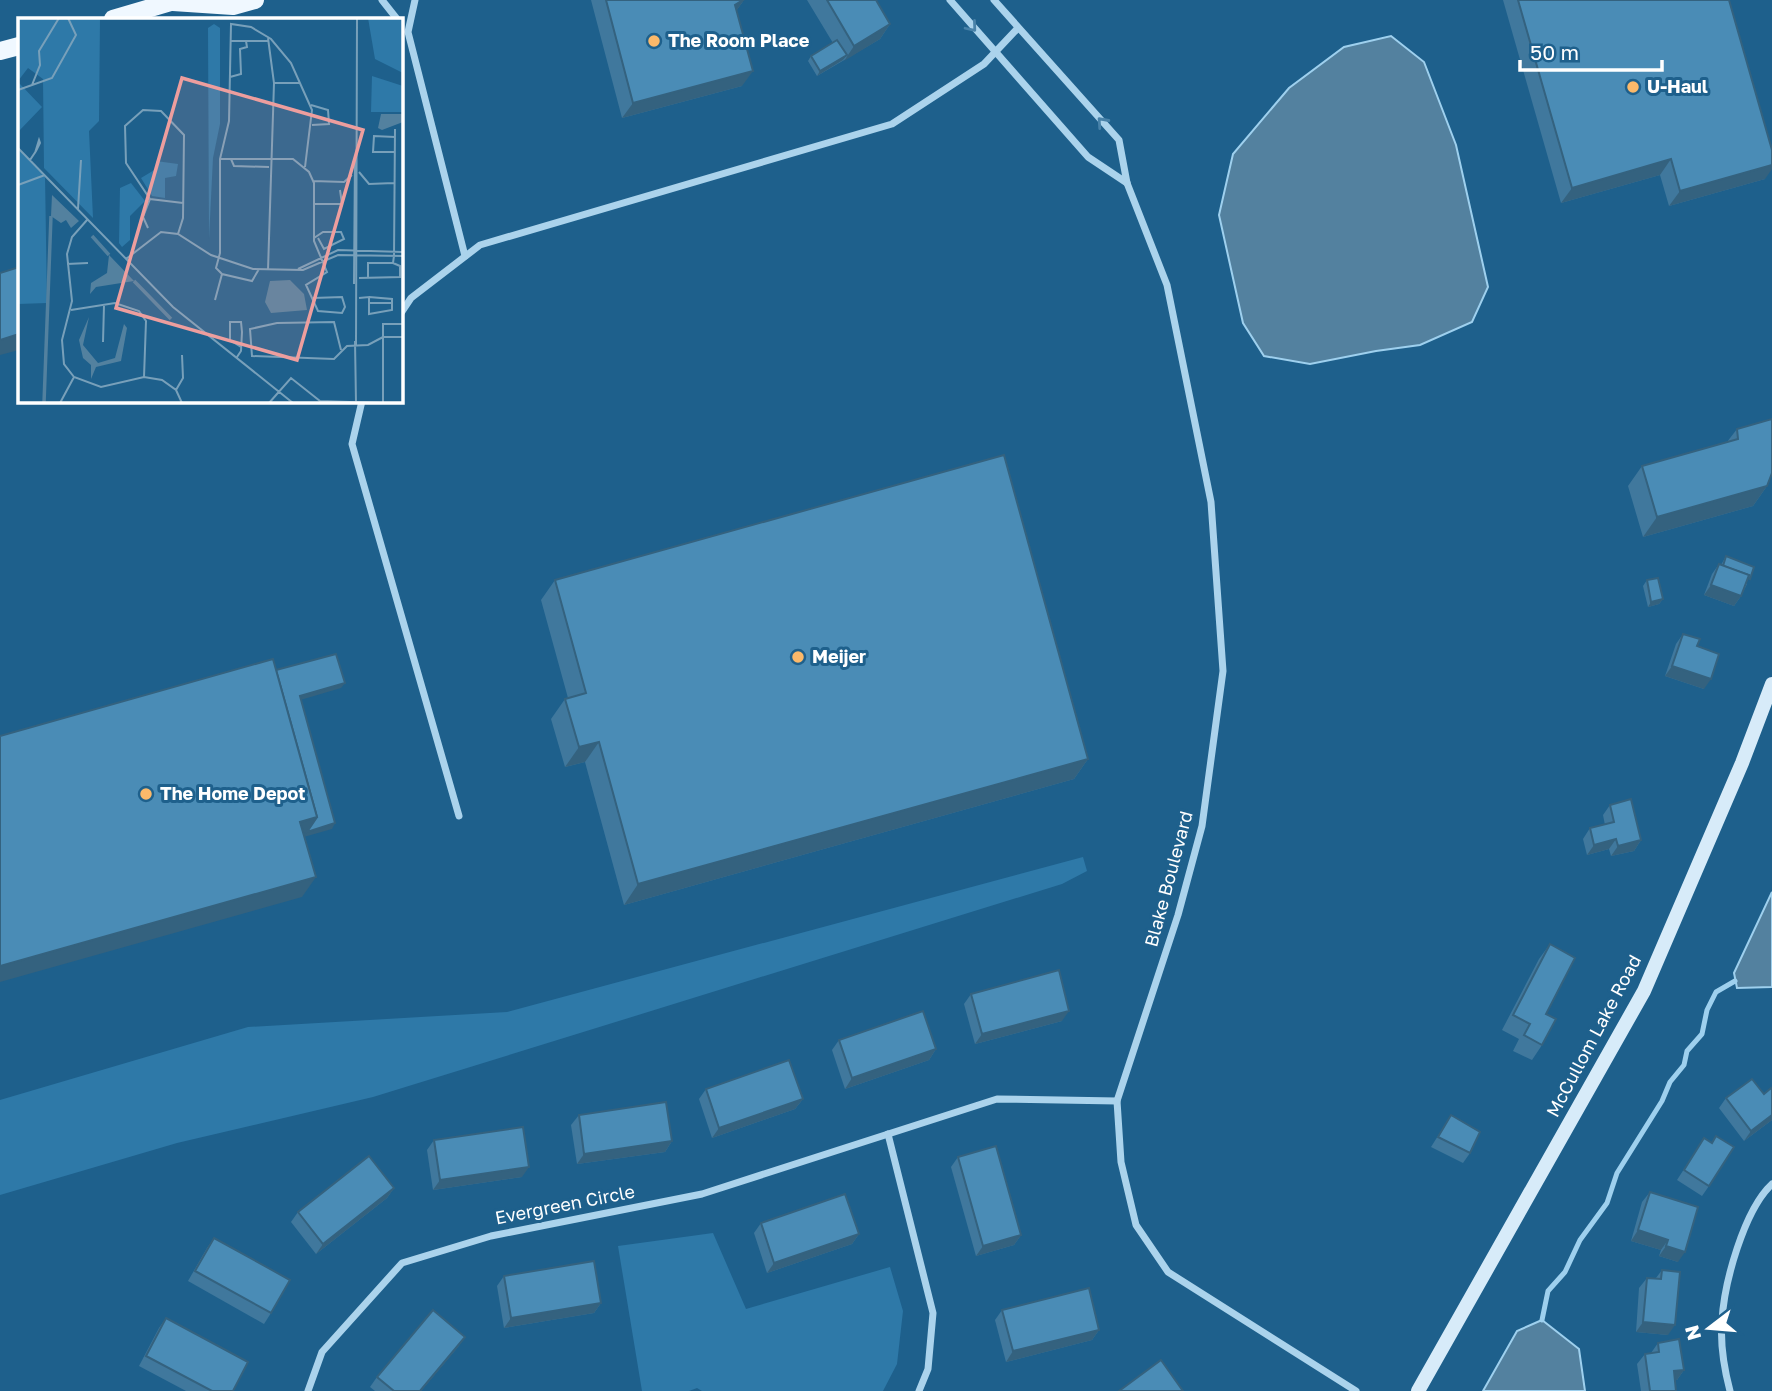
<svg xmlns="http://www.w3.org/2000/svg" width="1772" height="1391" font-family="'Golos Text',sans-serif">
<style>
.green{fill:#2e79a8}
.water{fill:#53819f;stroke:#9ed0ee;stroke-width:2}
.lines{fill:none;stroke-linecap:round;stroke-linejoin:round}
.stream{stroke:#9ed0ee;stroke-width:5}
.street{stroke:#abd3ec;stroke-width:7}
.secondary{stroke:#d7ebf9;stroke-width:14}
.primary{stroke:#f0f8ff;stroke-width:18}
.wall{fill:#40789d}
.shaded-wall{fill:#34627f}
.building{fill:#4a8cb6;stroke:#34627f;stroke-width:2}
.oneway{stroke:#4882a9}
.poi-dot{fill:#fbb96a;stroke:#1e608c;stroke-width:2.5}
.labels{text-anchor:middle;stroke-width:6;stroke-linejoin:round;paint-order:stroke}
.poi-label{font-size:18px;font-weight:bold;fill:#fff;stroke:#1e608c;text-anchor:start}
.street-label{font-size:18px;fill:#fff;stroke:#1e608c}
.inset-river{fill:none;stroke:#53819f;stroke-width:3.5}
.inset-road{fill:none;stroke:#78a0ba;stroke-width:2}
.view{fill:#ed9e9e;fill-opacity:0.15;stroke:#ed9e9e;stroke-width:3.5}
.inset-edge{fill:none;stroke:#fff;stroke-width:3.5}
</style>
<rect width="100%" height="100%" fill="#1e608c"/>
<g class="green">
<polygon points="1083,857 1087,871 1062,884 373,1097 177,1143 0,1195 0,1100 248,1027 507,1012"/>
<polygon points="713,1233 746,1309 890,1267 903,1311 897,1364 883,1391 702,1391 697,1388 689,1391 642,1391 618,1246"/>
</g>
<g class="water">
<polygon points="1391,36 1424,62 1456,145 1488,287 1472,322 1420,345 1376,351 1310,364 1264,356 1243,323 1219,215 1233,154 1289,88 1344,47"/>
<polygon points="1772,892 1772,987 1737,988 1734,973"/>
<polygon points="1542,1320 1579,1349 1585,1391 1483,1391 1517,1331"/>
</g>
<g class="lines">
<polyline class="stream" points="1542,1320 1548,1291 1565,1272 1580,1240 1607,1203 1617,1173 1662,1101 1670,1082 1684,1065 1687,1051 1702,1034 1707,1010 1716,992 1735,981"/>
<g class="street">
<polyline points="382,0 397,19"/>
<polyline points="415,0 408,32 465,256"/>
<polyline points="950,0 1088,157 1127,183"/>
<polyline points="994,0 1119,140 1127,183 1167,285 1211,502 1223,671 1202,826 1178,915 1117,1101 1121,1162 1136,1225 1168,1272 1356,1391"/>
<polyline points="401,313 411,298 480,245 892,124 984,64 1018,28"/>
<polyline points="362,401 352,444 459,816"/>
<polyline points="888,1134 933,1313 928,1369 919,1391"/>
<polyline points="308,1391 322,1352 402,1263 491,1236 702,1194 997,1099 1117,1101"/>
<path d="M1730,1391C1724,1368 1720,1344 1722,1321C1724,1283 1744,1210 1772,1184"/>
</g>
<polyline class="secondary" points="1418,1391 1644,991 1742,763 1772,684"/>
<g class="primary">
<polyline points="173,2 233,6 255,0"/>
<polyline points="113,19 177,0"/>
<polyline points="0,51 19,46"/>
</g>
</g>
<g class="wall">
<polygon points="591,0 744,0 736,11 742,86 622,118"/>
<polygon points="807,0 876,0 890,24 880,39 817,76 808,61 811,56 833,43"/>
<polygon points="1503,0 1729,0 1765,179 1669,206 1660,175 1561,203"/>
<polygon points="1737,429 1767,486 1753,506 1643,537 1628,486 1642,466 1727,442"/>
<polygon points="1726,556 1747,584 1741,596 1734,606 1704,595 1712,574 1719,564 1721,565"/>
<polygon points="555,580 1088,759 1074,779 624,905 585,762 565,767 551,719 565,699 568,698 541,600"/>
<polygon points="1647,580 1663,599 1659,604 1648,607 1643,586"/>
<polygon points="1683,634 1697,646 1704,689 1665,676 1676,644"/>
<polygon points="1610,805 1641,840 1634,851 1611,856 1609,849 1587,855 1583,839 1590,828 1605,825 1603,815"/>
<polygon points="1550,944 1546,1014 1542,1045 1532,1060 1513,1051 1519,1039 1502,1030 1539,959"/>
<polygon points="971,994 1062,1021 975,1044 964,1004"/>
<polygon points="839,1040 936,1049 929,1060 845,1089 832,1050"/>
<polygon points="706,1089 803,1099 795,1109 712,1138 699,1099"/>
<polygon points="1772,1090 1772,1120 1744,1141 1719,1108 1726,1098 1764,1094"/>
<polygon points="579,1115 672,1141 665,1152 577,1164 571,1125"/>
<polygon points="1451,1115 1470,1153 1463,1163 1431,1147"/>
<polygon points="1716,1136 1709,1186 1702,1196 1677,1180 1704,1138 1712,1143"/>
<polygon points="434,1140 522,1177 433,1190 427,1150"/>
<polygon points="958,1157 1021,1235 1014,1245 976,1256 951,1167"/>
<polygon points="394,1188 387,1198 316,1254 291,1222 298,1212"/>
<polygon points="1650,1192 1678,1262 1659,1256 1661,1250 1631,1241 1642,1202"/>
<polygon points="761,1223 859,1234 852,1244 767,1273 754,1233"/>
<polygon points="214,1238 271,1313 264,1324 188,1281 207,1248"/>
<polygon points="1662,1270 1668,1335 1636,1332 1639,1288 1647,1278 1656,1278"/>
<polygon points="504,1276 601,1303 594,1313 504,1328 497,1286"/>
<polygon points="1002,1310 1099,1330 1092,1340 1006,1362 995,1320"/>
<polygon points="166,1318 233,1391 186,1391 139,1366 159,1328"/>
<polygon points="465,1337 458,1347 421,1391 375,1391 370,1387 377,1377"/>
<polygon points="1658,1343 1684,1370 1677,1380 1675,1380 1676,1391 1641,1391 1637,1364 1645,1354 1651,1353"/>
</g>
<g class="shaded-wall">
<polygon points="743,0 744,0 734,14 735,5"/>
<polygon points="890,24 880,39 844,61 854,46"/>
<polygon points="847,55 843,60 817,76 820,71"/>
<polygon points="753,71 742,86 622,118 633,103"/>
<polygon points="1671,159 1660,175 1561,203 1572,188"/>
<polygon points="1772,165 1772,169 1765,179 1669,206 1680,191"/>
<polygon points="19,334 19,350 0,355 0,340"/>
<polygon points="1767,486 1753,506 1643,537 1657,517"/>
<polygon points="1711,585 1741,596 1734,606 1704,595"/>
<polygon points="1663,599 1659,604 1648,607 1651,602"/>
<polygon points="1672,666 1711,679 1704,689 1665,676"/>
<polygon points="345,683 341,688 297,701 300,696"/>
<polygon points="599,742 585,762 565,767 579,747"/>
<polygon points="1088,759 1074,779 624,905 638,884"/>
<polygon points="317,817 335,823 332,829 286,842 300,822"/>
<polygon points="1616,839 1609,849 1587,855 1594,845"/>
<polygon points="1641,840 1634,851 1611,856 1618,846"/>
<polygon points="316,877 302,897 0,982 0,966"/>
<polygon points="1069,1011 1062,1021 975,1044 982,1034"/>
<polygon points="936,1049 929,1060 845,1089 852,1078"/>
<polygon points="803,1099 795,1109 712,1138 719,1128"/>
<polygon points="1772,1115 1772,1120 1744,1141 1751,1131"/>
<polygon points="672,1141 665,1152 577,1164 584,1154"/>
<polygon points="529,1167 522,1177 433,1190 440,1180"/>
<polygon points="394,1188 387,1198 316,1254 323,1244"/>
<polygon points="1638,1230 1668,1240 1661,1250 1631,1241"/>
<polygon points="859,1234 852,1244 767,1273 774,1263"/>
<polygon points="1021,1235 1014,1245 976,1256 983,1246"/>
<polygon points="1666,1246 1685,1252 1678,1262 1659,1256"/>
<polygon points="601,1303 594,1313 504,1328 511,1318"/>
<polygon points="1643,1322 1675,1325 1668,1335 1636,1332"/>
<polygon points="1099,1330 1092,1340 1006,1362 1013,1351"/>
<polygon points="465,1337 458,1347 421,1391 420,1391"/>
<polygon points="1684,1370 1677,1380 1667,1381 1674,1371"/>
</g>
<g class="building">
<polygon points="606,0 743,0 735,5 753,71 633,103"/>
<polygon points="827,0 876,0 890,24 854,46"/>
<polygon points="1518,0 1729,0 1772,150 1772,165 1680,191 1671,159 1572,188"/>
<polygon points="837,40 847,55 820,71 811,56"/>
<polygon points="19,267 19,334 0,340 0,273"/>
<polygon points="1772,419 1772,473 1767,486 1657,517 1642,466 1738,439 1737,429"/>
<polygon points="1004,455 1088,759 638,884 599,742 579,747 565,699 586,693 555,580"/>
<polygon points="1726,556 1754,567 1750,579 1748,578 1749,575 1723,566"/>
<polygon points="1719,564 1749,575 1741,596 1711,585"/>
<polygon points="1658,578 1663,599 1651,602 1647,580"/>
<polygon points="1683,634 1700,639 1697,646 1719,654 1711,679 1672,666"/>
<polygon points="336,654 345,683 300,696 335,823 307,832 317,817 276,670"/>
<polygon points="273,659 317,817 300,822 316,877 0,966 0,736"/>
<polygon points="1631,799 1641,840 1618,846 1616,839 1594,845 1590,828 1614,822 1610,805"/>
<polygon points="1550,944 1575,958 1546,1014 1556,1019 1542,1045 1524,1035 1530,1024 1513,1015"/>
<polygon points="1059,970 1069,1011 982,1034 971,994"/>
<polygon points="923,1011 936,1049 852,1078 839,1040"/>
<polygon points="789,1060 803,1099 719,1128 706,1089"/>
<polygon points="1752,1079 1764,1094 1771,1088 1772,1090 1772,1115 1751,1131 1726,1098"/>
<polygon points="666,1102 672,1141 584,1154 579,1115"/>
<polygon points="1451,1115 1480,1132 1470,1153 1438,1137"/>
<polygon points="523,1127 529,1167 440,1180 434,1140"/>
<polygon points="1716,1136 1734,1147 1709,1186 1684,1170 1704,1138 1712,1143"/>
<polygon points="996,1146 1021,1235 983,1246 958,1157"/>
<polygon points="369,1156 394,1188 323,1244 298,1212"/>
<polygon points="1650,1192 1698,1207 1685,1252 1666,1246 1668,1240 1638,1230"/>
<polygon points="845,1194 859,1234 774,1263 761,1223"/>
<polygon points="214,1238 290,1280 271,1313 195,1271"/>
<polygon points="594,1261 601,1303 511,1318 504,1276"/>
<polygon points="1662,1270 1680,1272 1675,1325 1643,1322 1647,1278 1661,1279"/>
<polygon points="1089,1288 1099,1330 1013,1351 1002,1310"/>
<polygon points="433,1310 465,1337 420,1391 394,1391 377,1377"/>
<polygon points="166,1318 248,1362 233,1391 212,1391 146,1356"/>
<polygon points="1679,1339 1684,1370 1674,1371 1676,1391 1650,1391 1645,1354 1659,1352 1658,1343"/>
<polygon points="1161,1360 1183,1391 1119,1391"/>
</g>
<defs><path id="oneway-chevron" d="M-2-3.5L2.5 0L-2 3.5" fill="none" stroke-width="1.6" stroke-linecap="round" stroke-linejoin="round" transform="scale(1.75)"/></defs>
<g class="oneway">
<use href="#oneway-chevron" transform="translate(972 27) rotate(50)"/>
<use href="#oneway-chevron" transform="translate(1102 122) rotate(-132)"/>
</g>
<g class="poi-dot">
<circle cx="654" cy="41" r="7"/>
<circle cx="1633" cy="87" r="7"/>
<circle cx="798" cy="657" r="7"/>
<circle cx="146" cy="794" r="7"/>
</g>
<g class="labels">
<g class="poi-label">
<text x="668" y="47">The Room Place</text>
<text x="1647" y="93">U-Haul</text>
<text x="812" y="663">Meijer</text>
<text x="160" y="800">The Home Depot</text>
</g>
<g class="street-label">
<text transform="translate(1169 879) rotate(-75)" y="6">Blake Boulevard</text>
<text transform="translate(1594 1036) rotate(-62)" y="6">McCullom Lake Road</text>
<text transform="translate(565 1205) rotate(-11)" y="6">Evergreen Circle</text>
</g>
</g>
<g transform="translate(18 18)">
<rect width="385" height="385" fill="#1e608c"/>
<path d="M0,0H82L81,103L71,113L75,200L26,150L25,61L10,50L0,63ZM350,0H385V55L357,41ZM196,6L202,10V106L195,140L191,221L190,10ZM354,58L385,68V94H353ZM0,64L24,89L0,114ZM0,130L27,157L29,285L0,286ZM138,143L160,146L158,158L147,160V180L134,178L123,160L138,151ZM113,165L127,183L112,198V222L104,229L101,225L102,170Z" fill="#2e79a8"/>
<path d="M363,96H385V104L364,112L360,110ZM34,177L61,203L53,210L48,202L43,205L33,198ZM91,237L116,263L78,269L72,276L73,265L89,255ZM272,262L286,276L289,292L253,295L247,284L252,263ZM71,299L65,327L80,345L97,340L106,306L109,310L103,343L78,349L73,361V347L65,340L61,322Z" fill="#53819f"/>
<path class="inset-river" d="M74,218L91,237M116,263L153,301M26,385L33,198"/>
<path class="inset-road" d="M212,23H250M212,59L223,56L222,31L229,29L228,23M256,65H282M14,67L22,47L21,33L41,0M0,72L34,60L58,17L50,0M293,87L310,92L311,106L294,107M0,130L155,289L275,385M377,134H355L356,118L377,119M202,141H275L291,154L296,165V223L309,254L288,267L300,293L324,295L327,289L324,279L295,280M213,141L216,148L251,149M12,142L18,133L22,125L21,122L17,135M341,154L351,166L376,165M295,163L326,164L334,157M0,167L27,157M296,186H324L322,172M60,191L63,142M69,202L54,219L49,236L54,283L44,322L46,346L56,359L83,369L126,359L144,362L158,372L164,385M130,210L125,199L132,181M160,216L165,200L166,117L143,93L125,92L107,108L108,145L132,181L165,185M296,220L305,214H323L326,221L306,231L300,220M108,241L143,214L160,216L193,237L235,251L285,252L320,237L385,238M49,246L70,245M241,251L234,263L204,256L198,250L202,235V141L211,103L213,6L233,9L253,21L273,45L294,92L287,149M280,251L320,232L385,234M250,252L256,65L250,20M350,259V245H375L376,238L377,111M341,260L382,259V248L375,245M336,266L337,138M341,280L351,279V296L374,292V281L351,279M197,282L204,256M351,285H374M53,292L97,285L121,293L128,303L126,359M385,306H365V319H385M337,323L338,385M85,324L86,287M338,327L339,0M323,332L316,304L259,305L232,311L234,338L316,341L329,328L350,327L365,319V385M219,339L223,333L224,314L223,304H212V322L223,329M158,372L165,360L164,337M42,385L56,359M251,385L273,360L302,383L362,385"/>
<path class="view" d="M164,60L345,112L279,342L98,290Z"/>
<rect width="385" height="385" class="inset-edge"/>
</g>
<g transform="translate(1709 1328) rotate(254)" stroke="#1e608c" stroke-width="5" paint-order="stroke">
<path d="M0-5L12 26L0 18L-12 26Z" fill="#ffffff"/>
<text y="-10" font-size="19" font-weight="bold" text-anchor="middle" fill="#ffffff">N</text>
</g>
<path d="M1520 60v10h142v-10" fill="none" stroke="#ffffff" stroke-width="3.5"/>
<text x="1530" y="60" font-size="21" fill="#ffffff" stroke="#1e608c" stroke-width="5" paint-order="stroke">50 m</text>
</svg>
